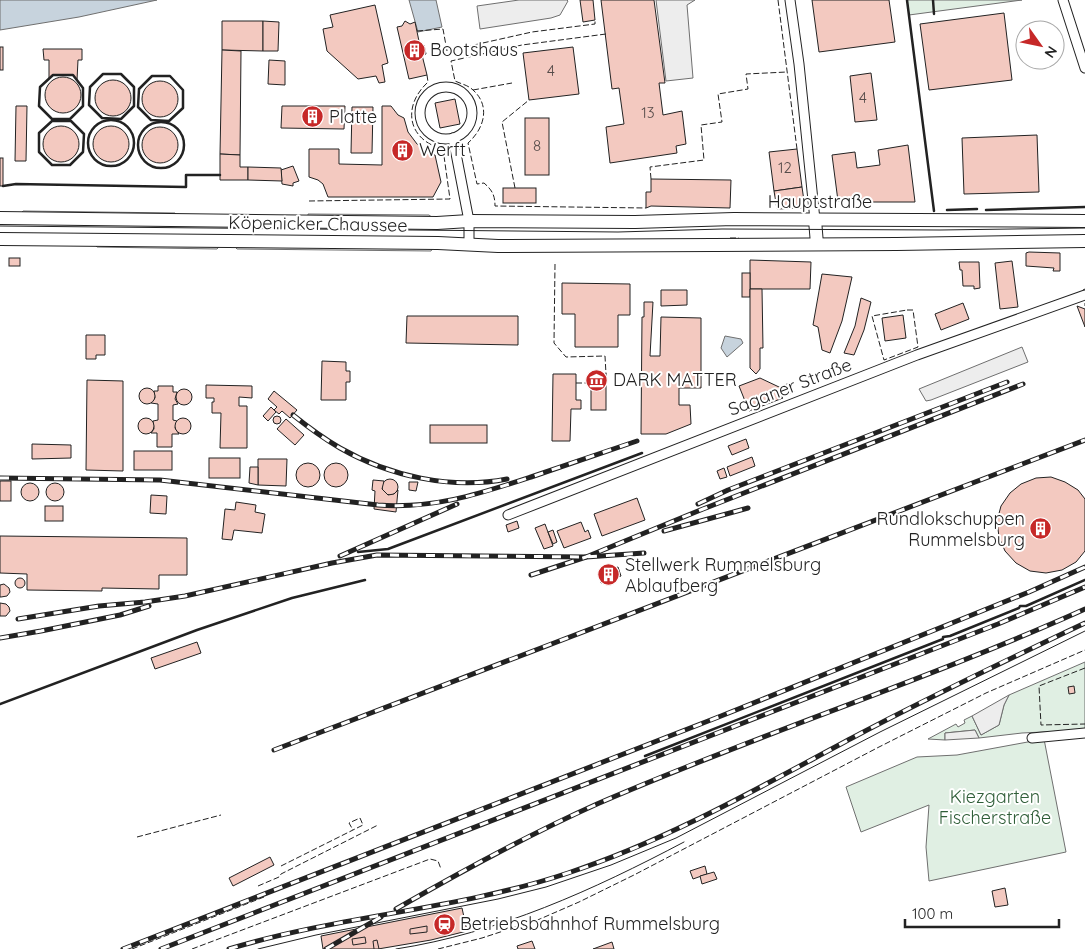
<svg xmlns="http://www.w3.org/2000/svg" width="1085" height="949" font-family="Quicksand,sans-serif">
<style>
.green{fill:#e0efe3;stroke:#6f6f6f}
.parking{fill:#ededed;stroke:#6f6f6f}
.water{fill:#c7d3dd;stroke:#6f6f6f}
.building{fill:#f3c9c0;stroke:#222}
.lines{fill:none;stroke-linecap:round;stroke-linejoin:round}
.street-casing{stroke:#222;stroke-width:11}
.secondary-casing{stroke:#222;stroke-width:14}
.street{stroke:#fff;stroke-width:9}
.secondary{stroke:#fff;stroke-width:12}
.tram{stroke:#222;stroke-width:1}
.rail-casing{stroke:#222;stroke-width:5}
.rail{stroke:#fff;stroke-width:3;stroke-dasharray:9;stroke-linecap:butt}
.fence{stroke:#222;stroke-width:1;stroke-dasharray:6 2.5;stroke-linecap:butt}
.wall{stroke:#222;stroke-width:2.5}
.labels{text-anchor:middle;stroke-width:4;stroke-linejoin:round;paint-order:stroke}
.number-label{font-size:15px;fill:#564c4a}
.poi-label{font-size:18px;fill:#222;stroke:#fff;text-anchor:start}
.street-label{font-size:18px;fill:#222;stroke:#fff}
.park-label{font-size:18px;fill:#2f5e38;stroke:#fff}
</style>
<rect width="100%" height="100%" fill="#fff"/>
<g class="green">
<polygon points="907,0 1022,0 909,15"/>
<polygon points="1085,662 1085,730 1022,733 979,738 975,730 945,733 945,740 928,739 956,724 958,727 965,723 964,720 972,716 981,735 999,725 1004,705 1009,695"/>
<polygon points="1044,739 1066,852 929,881 926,847 929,805 861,832 846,787 917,757 957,755"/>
</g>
<g class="parking">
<polygon points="519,0 567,0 568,1 560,15 551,18 480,29 477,6"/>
<polygon points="656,0 695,0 687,5 693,78 666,81"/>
<polygon points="23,211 175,213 178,216 20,214"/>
<polygon points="308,214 429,215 433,218 308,217"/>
<polygon points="94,244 220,246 217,249 97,247"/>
<polygon points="234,246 433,248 431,251 237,249"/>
<polygon points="1022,347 1028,362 931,400 926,401 919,389"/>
<polygon points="1009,695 1004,705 999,725 981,735 972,716"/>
<polygon points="975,730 979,738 945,740 945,733"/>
</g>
<g class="water">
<polygon points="0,0 157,0 79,17 0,30"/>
<polygon points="409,0 436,0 442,27 418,32"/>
<polygon points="725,336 741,339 743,343 727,357 721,348"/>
</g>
<g class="building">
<polygon points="580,0 593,0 595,20 583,22"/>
<polygon points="601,0 654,0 665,83 659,83 663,115 682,111 686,144 676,146 677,153 610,163 606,127 624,124 619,88 612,89"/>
<polygon points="812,0 889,0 895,42 819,52"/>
<polygon points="375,5 388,63 382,65 385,82 379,83 376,76 358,79 327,51 323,29 333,27 330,15"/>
<polygon points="1004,13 1012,80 929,90 920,24"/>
<polygon points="222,21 263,21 263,51 222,50"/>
<polygon points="263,21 279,22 278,51 263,51"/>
<polygon points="405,21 410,24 415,22 420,46 424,45 426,54 422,55 427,75 409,79 397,27 402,26"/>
<rect x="0" y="47" width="3" height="23"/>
<polygon points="573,47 579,94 529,100 523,53"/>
<polygon points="43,49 82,49 82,60 78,60 77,80 73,75 53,75 49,79 49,60 44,60"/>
<polygon points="222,50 241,51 240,155 220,154"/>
<polygon points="269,60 285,61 285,85 268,84"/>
<polygon points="871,73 877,120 855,122 850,76"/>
<circle cx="63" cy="95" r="18"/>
<circle cx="113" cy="98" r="18"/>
<circle cx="160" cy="99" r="18"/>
<polygon points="455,99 460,124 440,128 435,103"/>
<polygon points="16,106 27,106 26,161 15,161"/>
<polygon points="282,106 345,106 344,129 281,128"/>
<polygon points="382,106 391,106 398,115 404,118 408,132 417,144 428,152 435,155 441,182 433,197 328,197 323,184 318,180 309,177 309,149 339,149 339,164 382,165"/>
<polygon points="352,107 373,107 372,153 351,153"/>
<rect x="525" y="118" width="24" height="57"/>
<circle cx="111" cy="144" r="18"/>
<circle cx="61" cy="144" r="18"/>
<circle cx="160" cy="145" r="18"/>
<polygon points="1037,135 1039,192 964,194 962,138"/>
<polygon points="908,145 915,202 861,202 861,198 838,201 832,155 855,152 857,168 880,165 878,150"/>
<polygon points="797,149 802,187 774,191 769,152"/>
<polygon points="220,154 240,155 240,167 248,167 248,180 220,180"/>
<rect x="0" y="158" width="3" height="28"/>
<polygon points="293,166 299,181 293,183 293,186 282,184 281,170"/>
<polygon points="248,167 281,168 282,181 248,180"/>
<polygon points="651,179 731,180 730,208 651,206 646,208 646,192 651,192"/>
<polygon points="802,187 805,208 777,209 774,191"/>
<rect x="503" y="188" width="33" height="15"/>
<polygon points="1029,252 1060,253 1060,271 1053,271 1054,268 1026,266 1026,253"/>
<rect x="9" y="258" width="11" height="8"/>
<polygon points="750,260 811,262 810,289 750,289"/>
<polygon points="1012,261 1018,307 1000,309 995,263"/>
<polygon points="959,262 979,262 980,288 974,289 974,286 963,286 962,270 960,270"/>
<rect x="742" y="273" width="8" height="24"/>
<polygon points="822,274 852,277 842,321 830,353 822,350 818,327 813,325"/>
<polygon points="562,283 630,284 630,315 618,315 618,347 575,347 575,314 562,314"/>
<polygon points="750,289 762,289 763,348 760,348 760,369 756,374 750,368"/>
<polygon points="661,290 687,290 687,305 661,306"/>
<polygon points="861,298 871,302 864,330 854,355 844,353 855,326"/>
<polygon points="644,302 653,302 650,356 660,356 661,317 701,318 701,388 679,388 679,405 690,405 691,424 666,434 641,434 642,317 644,317"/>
<polygon points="963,303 969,319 941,330 935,314"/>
<polygon points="1077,306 1085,309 1085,327"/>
<polygon points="903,315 906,338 885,341 882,318"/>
<polygon points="407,316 518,316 518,345 406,343"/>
<polygon points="86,335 105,335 105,355 96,355 96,359 86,359"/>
<polygon points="322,361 346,362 346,371 350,371 350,382 346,382 346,400 321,400"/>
<polygon points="553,374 576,374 576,400 581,400 581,409 571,409 570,441 552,441"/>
<rect x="591" y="374" width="15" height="36"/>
<polygon points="760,378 779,387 790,383 794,392 781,397 783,398 749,411 739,386"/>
<polygon points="87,380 123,381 123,471 86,470"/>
<polygon points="206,385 252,386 252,398 239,397 239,406 247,406 247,448 220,448 221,413 212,413 212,402 214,402 214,398 206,398"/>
<polygon points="158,386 173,386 173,392 177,392 175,399 178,404 173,405 173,420 177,421 175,428 179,434 172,434 172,447 157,447 157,433 151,433 154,429 153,421 158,420 158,404 151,403 155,398 154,391 158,391"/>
<circle cx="147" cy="396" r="8"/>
<circle cx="184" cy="397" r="8"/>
<polygon points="274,391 297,410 290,418 282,411 279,414 274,410 277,407 268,399"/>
<polygon points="271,407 276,412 268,421 263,416"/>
<circle cx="277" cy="420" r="4"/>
<circle cx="183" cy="426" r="8"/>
<circle cx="146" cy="426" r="8"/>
<polygon points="286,419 304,435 295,445 277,429"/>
<rect x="430" y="425" width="57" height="18"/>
<polygon points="746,439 749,448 732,455 728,446"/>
<polygon points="32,444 71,445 71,458 32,459"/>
<rect x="134" y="451" width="38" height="19"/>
<polygon points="752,457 755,466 730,476 727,467"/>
<rect x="209" y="458" width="31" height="20"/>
<polygon points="258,459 287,459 286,486 258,485"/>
<circle cx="336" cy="475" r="12"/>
<circle cx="308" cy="475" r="12"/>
<polygon points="250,467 258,467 258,485 249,483"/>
<polygon points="724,468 727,477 720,479 717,471"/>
<polygon points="1051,477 1065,482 1078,490 1085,499 1085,551 1076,562 1062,570 1046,573 1030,571 1016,563 1005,551 999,537 997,521 1001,506 1010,493 1021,484 1036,478"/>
<circle cx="390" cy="487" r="8"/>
<polygon points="373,480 384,481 382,489 388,495 394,494 398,490 396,512 374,509 375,491 372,490"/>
<rect x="0" y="481" width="11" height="20"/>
<polygon points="409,482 418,482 416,491 409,490"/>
<circle cx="55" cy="492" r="9"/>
<circle cx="30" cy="492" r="9"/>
<polygon points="151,495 167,496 166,514 150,513"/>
<polygon points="637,498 645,520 602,536 594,514"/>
<polygon points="236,502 256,505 255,512 265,514 262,533 234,530 232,540 222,539 225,509 235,510"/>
<rect x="45" y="506" width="18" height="15"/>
<polygon points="517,521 519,528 508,532 506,525"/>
<polygon points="581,522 585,532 588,530 591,538 564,548 557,531"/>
<polygon points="545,524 553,546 544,549 535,528"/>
<polygon points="553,530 557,542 553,544 548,532"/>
<polygon points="0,536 187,538 187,575 159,575 159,589 102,588 102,591 27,590 27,574 0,573"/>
<polygon points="618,567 621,576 601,583 598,574"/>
<circle cx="20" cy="583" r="5"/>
<polygon points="4,584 9,588 10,592 7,596 1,597 0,597 0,585"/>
<polygon points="0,603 6,604 9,607 10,611 6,616 0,616"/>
<polygon points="197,642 201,653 155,669 151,658"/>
<polygon points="1074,686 1075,693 1069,694 1068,687"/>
<polygon points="270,857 274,865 233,886 229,878"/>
<polygon points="705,866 707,874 693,879 690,871"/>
<polygon points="714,872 717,879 702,884 700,876"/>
<polygon points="1005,888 1008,905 995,907 992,891"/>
<polygon points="462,908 467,931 431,940 378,949 323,949 321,936"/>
<polygon points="427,926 427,932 410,934 410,929"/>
<polygon points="365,937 366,943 353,945 352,939"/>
<polygon points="377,940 379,949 374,949 373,941"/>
<polygon points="532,941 535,949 518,949 517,946"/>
<polygon points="612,942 614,949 593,949"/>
</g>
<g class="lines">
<defs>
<g id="street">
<polyline points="790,0 799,64 815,220"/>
<polyline points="1063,0 1085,68"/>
<circle cx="446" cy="113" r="26"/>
<polyline points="453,138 469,221 469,245"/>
<polyline points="508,515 917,355 1085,295"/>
<polyline points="1032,738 1085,733"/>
</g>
<g id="secondary">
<polyline points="0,218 437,223 469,221 635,222 734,219 1085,221"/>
<polyline points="815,220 817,244"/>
<polyline points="0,239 438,243 498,246 897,244 1085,241"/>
</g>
</defs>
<use href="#street" class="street-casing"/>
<use href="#secondary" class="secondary-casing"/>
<use href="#street" class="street"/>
<use href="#secondary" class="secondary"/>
<g class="tram">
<polyline points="0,226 618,232 722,229 940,230 1085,228"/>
<polyline points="258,949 316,935 498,899 546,887 611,865 676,838 880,732 1085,631"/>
<path d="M396,949C499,933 593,890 684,842"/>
</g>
<defs>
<g id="rail">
<path d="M293,415C308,427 323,438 340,448C389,476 451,490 507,479"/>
<path d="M0,478L160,480L378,505C434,509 479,494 531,477C566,465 601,453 637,441"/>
<polyline points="698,504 728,490 1007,382"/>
<polyline points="664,531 748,508"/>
<polyline points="340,556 457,504"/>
<polyline points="531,575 586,557 703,509 1023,384"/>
<polyline points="18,619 99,606 145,602 185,596 332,563 377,555 586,557 644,553"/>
<polyline points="0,638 41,631 120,615 149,606"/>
<polyline points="274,750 1085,440"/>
<path d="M396,909C462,871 528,835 597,804C758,734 925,681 1085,609"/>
<polyline points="123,949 721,716 1029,592 1085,567"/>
<polyline points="161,949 998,624 1085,587"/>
<path d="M229,949C340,915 458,910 568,873C668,840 760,787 852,738C929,697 1007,660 1085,623"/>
<polyline points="326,949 381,917"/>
</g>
</defs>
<use href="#rail" class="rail-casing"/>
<use href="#rail" class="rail"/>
<g class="fence">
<polyline points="778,0 797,149"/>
<polyline points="417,31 443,29 447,51 532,32 595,24 595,20"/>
<path d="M606,34L522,45L451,61L455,81C461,84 468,85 473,90C491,106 484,129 468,143L477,184L484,183C492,190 495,195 495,206L646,208"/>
<polyline points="473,90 512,83"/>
<polyline points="651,179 650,167 704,160 701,125 722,122 718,94 748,89 746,74 787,72"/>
<polyline points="515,188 502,122 529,100"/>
<path d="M309,201L450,199L443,149C407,140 402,106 428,82L427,75"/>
<polyline points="730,238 739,238"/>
<polyline points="555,264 554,343 566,357 605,356 606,374"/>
<polyline points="1083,290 1085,289"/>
<polyline points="1085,303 1085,306"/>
<polygon points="907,310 913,310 918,347 884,360 872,316"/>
<polyline points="576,383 591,383"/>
<polyline points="1085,668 1039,686 1041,725 1085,724"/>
<polyline points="137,837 221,815"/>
<polyline points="281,866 363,825 360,818 349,823 353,830"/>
<polyline points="258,886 279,877 281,874 378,825"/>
<polyline points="132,949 264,897"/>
<polyline points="192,949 430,859 438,861 441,869"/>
<polyline points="438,949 482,938 540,919 579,902 634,875 879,747 986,693 1085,650"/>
</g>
<g class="wall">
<polyline points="907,0 934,211"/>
<polyline points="933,0 934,14"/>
<polygon points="103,74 121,74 134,87 134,106 121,119 102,118 89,105 90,87"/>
<polygon points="53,75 73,75 83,88 83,106 70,119 52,119 39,106 40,87"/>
<polygon points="152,76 170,76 183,90 183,108 169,121 151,120 138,107 139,89"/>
<circle cx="111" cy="143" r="23"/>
<polygon points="52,121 71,121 84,134 83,152 70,165 52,165 39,152 39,133"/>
<circle cx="161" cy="145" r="23"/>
<polyline points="3,186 16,184 186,187 186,175 220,175"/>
<polyline points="947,210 977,209"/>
<polyline points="986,210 1085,207"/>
<polyline points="358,552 388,549 642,453"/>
<polyline points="0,704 197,630 292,598 365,580"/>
<polyline points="645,756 943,639 943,637 950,636 1019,608 1020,606 1026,606 1085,580"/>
</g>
</g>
<defs>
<symbol id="building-disc" viewBox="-11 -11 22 22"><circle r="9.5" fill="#c62828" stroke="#fff"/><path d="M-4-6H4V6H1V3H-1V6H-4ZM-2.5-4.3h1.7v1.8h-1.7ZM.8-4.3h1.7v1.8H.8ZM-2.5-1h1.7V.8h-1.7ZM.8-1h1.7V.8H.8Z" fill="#fff"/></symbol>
<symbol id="museum-disc" viewBox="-11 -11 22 22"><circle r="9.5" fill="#c62828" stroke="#fff"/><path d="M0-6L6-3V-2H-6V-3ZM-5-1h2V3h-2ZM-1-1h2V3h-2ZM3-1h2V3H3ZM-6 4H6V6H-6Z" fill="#fff"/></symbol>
<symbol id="station-disc" viewBox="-11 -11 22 22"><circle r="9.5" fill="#c62828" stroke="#fff"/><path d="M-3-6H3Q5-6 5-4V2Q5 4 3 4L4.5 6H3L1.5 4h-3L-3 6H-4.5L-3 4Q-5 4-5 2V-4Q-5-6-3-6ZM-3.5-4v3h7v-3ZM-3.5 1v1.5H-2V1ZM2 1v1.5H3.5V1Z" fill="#fff"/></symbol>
</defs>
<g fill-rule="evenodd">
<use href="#building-disc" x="402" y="38" width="25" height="25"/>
<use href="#building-disc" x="300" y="104" width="25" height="25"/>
<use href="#building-disc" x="390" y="138" width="25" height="25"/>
<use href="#museum-disc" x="584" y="368" width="25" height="25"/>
<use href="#building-disc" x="1028" y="516" width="25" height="25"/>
<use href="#building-disc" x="596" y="562" width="25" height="25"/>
<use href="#station-disc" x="432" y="912" width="25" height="25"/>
</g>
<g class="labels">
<g class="number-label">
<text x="551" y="76">4</text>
<text x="863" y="103">4</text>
<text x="648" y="118">13</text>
<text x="537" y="151">8</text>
<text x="785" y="173">12</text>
</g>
<g class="poi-label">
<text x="430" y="56">Bootshaus</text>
<text x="329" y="123">Platte</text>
<text x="419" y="156">Werft</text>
<text x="613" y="386">DARK MATTER</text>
<text x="1025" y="525" text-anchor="end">Rundlokschuppen<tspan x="1025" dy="21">Rummelsburg</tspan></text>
<text x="625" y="571">Stellwerk Rummelsburg<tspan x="625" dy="21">Ablaufberg</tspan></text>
<text x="460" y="930">Betriebsbahnhof Rummelsburg</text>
</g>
<g class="street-label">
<text x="820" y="208">Hauptstraße</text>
<text transform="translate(318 224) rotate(1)" y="6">Köpenicker Chaussee</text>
<text transform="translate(790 387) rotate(-21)" y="6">Saganer Straße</text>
</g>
<g class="park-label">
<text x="995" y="803">Kiezgarten<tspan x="995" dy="21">Fischerstraße</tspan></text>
</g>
</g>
<g transform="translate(1040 45) rotate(123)"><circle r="24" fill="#ffffff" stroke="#a7a7a7"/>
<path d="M0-4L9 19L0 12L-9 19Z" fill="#c62828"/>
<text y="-8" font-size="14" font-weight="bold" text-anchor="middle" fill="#222222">N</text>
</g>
<path d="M905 919v8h154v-8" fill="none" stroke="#222222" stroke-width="2.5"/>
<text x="912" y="919" font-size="15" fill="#222222" stroke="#ffffff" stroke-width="4" paint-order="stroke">100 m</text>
</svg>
